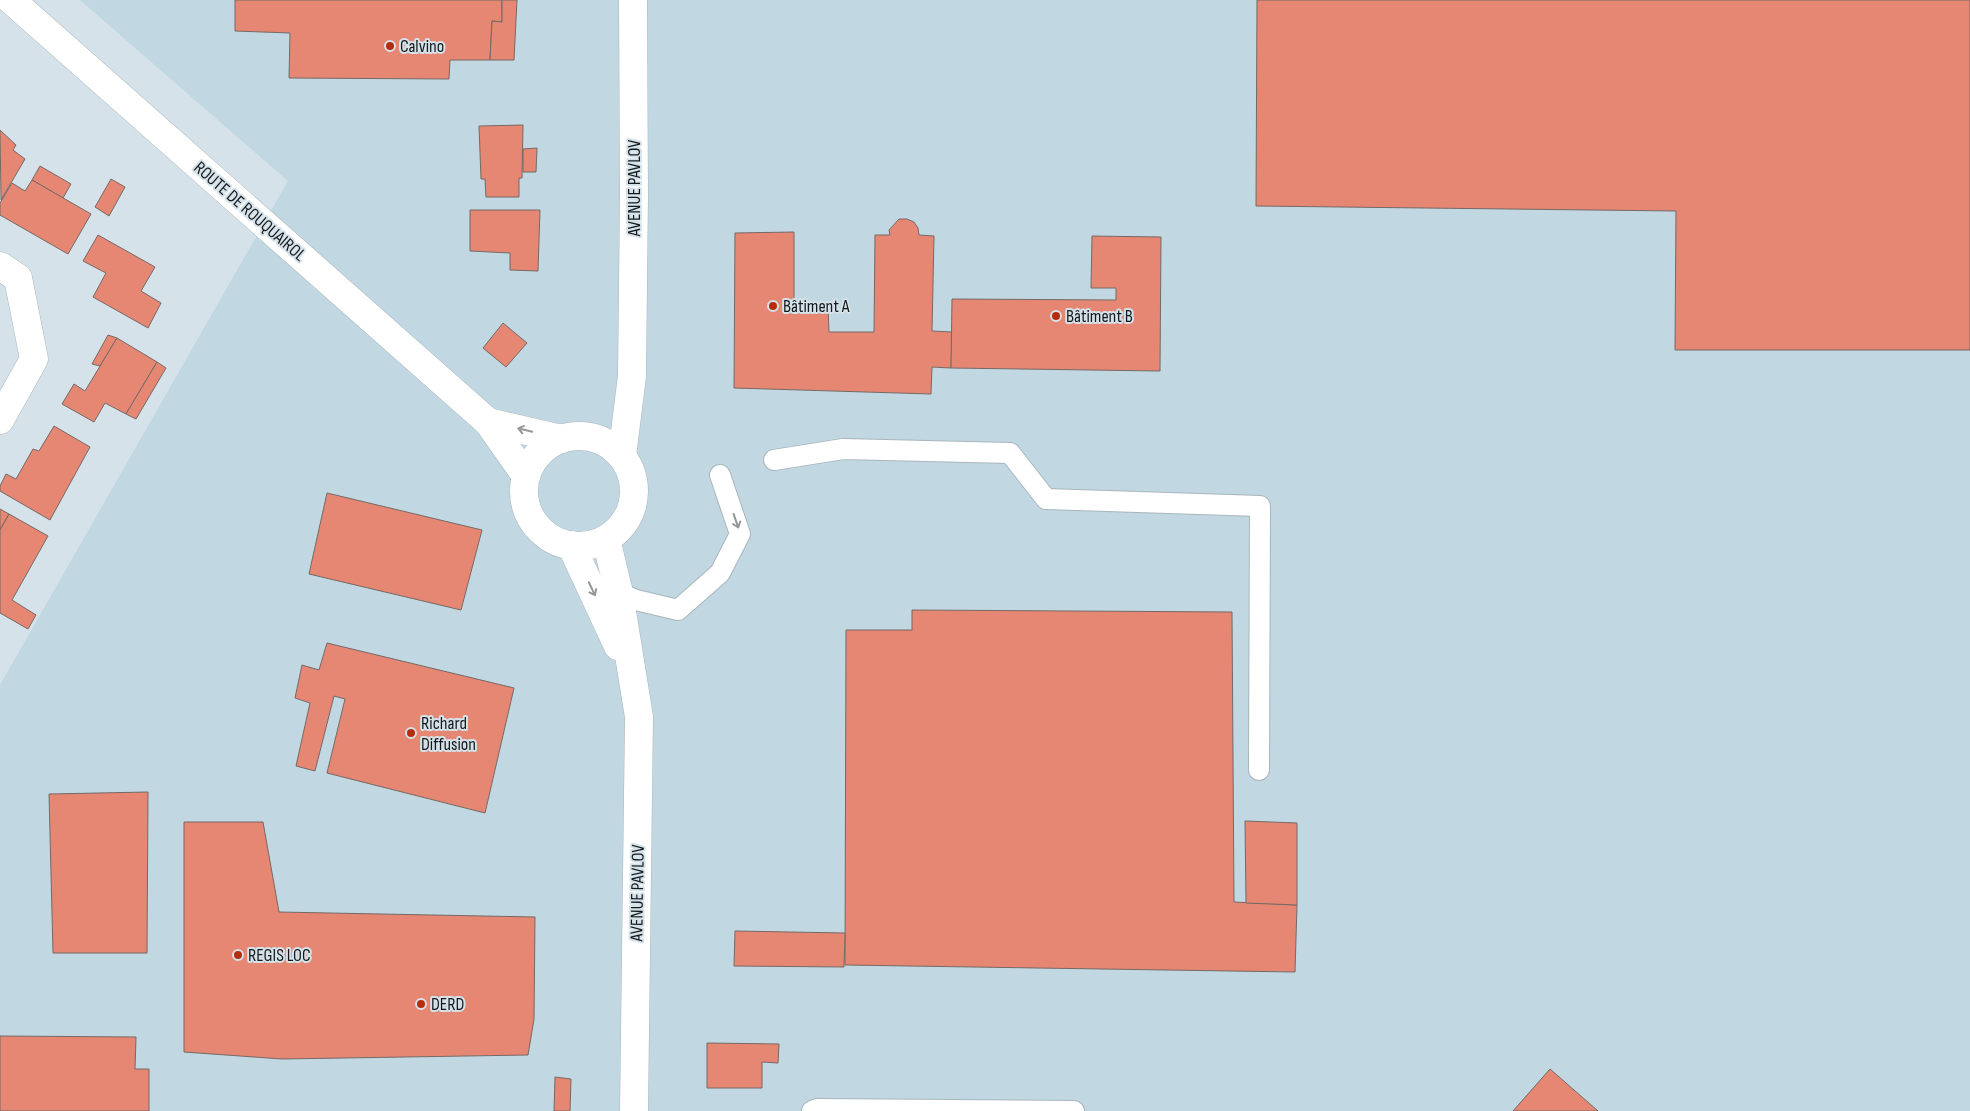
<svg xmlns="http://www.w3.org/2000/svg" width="1970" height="1111" font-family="'Sofia Sans Condensed',sans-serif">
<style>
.built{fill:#c1d7e1}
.building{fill:#e58772;stroke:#766966}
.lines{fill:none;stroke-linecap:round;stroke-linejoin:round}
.service-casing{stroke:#a8b6bc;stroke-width:22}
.minor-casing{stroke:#a8b6bc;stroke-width:29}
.tertiary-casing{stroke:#a8b6bc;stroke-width:29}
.service{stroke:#fff;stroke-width:20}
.minor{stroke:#fff;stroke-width:28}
.tertiary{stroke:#fff;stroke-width:28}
.oneway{stroke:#959898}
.poi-dot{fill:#b72c0c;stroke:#d5e2e9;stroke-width:2}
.labels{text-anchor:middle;stroke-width:4;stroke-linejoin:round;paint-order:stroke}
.poi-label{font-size:18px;fill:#14191b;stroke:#d5e2e9;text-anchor:start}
.street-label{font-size:18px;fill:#14191b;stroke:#d5e2e9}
</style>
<rect width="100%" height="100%" fill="#d5e2e9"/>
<polygon class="built" points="80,0 1970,0 1970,1111 0,1111 0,685 288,181"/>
<g class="building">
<polygon points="235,0 502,0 502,22 492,21 490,60 450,60 449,79 289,78 290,33 235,31"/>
<polygon points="502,0 517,0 514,60 490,60 492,21 502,22"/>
<polygon points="1257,0 1970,0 1970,350 1675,350 1676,211 1256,206"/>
<polygon points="523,125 522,178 519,178 519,197 486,197 485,179 481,179 479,126"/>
<polygon points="0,130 16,145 13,150 25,159 1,200"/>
<polygon points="537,148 536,172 523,172 523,149"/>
<polygon points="40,166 71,184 63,198 32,180"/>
<polygon points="111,179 125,187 109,216 95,207"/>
<polygon points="32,180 91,214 68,254 0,215 0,203 12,183 25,191"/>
<polygon points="470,210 540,210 538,271 510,270 510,253 470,251"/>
<polygon points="899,219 907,219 914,222 918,228 919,235 934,236 932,331 952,332 951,368 932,367 931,394 734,388 735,233 794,232 794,306 828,307 829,332 874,332 875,235 890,235 889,230"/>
<polygon points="98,235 155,267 141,291 161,303 148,328 93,297 106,273 83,261"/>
<polygon points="1092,236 1161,237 1160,371 951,368 952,299 1116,300 1116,288 1091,288"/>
<polygon points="503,323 527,343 506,367 483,348"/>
<polygon points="108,335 117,338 100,366 92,364"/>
<polygon points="117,338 157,362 126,414 105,403 94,422 62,404 74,384 85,391"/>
<polygon points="157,362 166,368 136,419 126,414"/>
<polygon points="54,426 90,447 50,520 0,491 0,486 6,474 16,479 33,449 39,451"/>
<polygon points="327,493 482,530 461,610 309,574"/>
<polygon points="0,509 9,514 0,530"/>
<polygon points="9,514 48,536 12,600 36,615 28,629 0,613 0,530"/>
<polygon points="912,610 1232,612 1234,902 1297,905 1295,972 845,965 846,630 912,630"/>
<polygon points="327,643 514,688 485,813 327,773 345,699 334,696 315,771 296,766 310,703 295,698 302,665 319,670"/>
<polygon points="148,792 147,953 53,953 49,794"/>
<polygon points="1245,821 1297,823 1297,905 1246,903"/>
<polygon points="184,822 263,822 279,912 535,917 534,1019 528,1055 282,1059 184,1052"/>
<polygon points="735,931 845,933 844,967 734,966"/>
<polygon points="0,1036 136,1037 135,1069 149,1069 149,1111 0,1111"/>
<polygon points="707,1043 779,1044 778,1063 762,1062 762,1088 707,1088"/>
<polygon points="1550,1069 1598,1111 1513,1111"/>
<polygon points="555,1077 571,1079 570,1111 554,1111"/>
</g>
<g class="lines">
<defs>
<g id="service">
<polyline points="774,460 843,449 1010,453 1046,499 1260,506 1259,770"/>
<polyline points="619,593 636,600 678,610 720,573 740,534 720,475"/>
<polyline points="812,1111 817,1109 1074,1111"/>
</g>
<polyline id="minor" points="0,266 18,278 34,359 0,420"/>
<g id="tertiary">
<polyline points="11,0 488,422 526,476"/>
<polyline points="488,422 561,439"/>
<circle cx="579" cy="491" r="55"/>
<polyline points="622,456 632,376 634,195 633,0"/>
<polyline points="606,539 619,593 639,717 634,1111"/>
<polyline points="571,545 618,646"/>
</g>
</defs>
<use href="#service" class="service-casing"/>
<use href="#minor" class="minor-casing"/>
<use href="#tertiary" class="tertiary-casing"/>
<use href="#service" class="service"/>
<use href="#minor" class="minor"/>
<use href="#tertiary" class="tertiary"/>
</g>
<defs><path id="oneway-shaft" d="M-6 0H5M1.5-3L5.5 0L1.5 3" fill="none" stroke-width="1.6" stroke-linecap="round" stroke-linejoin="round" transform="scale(1.25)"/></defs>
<g class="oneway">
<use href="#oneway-shaft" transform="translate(525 430) rotate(-167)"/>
<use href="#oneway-shaft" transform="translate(736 521) rotate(71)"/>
<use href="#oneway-shaft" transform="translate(592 589) rotate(65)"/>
</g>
<g class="poi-dot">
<circle cx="390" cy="46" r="5"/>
<circle cx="773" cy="306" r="5"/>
<circle cx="1056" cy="316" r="5"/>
<circle cx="411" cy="733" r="5"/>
<circle cx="238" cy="955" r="5"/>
<circle cx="421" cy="1004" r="5"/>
</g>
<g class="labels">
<g class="poi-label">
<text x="400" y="52">Calvino</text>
<text x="783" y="312">Bâtiment A</text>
<text x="1066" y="322">Bâtiment B</text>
<text x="421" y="729">Richard<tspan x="421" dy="21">Diffusion</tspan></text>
<text x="248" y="961">REGIS LOC</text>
<text x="431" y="1010">DERD</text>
</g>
<g class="street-label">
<text transform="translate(634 188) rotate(-90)" y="6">AVENUE PAVLOV</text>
<text transform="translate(250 211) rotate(41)" y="6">ROUTE DE ROUQUAIROL</text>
<text transform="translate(637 893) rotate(-89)" y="6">AVENUE PAVLOV</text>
</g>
</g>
</svg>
